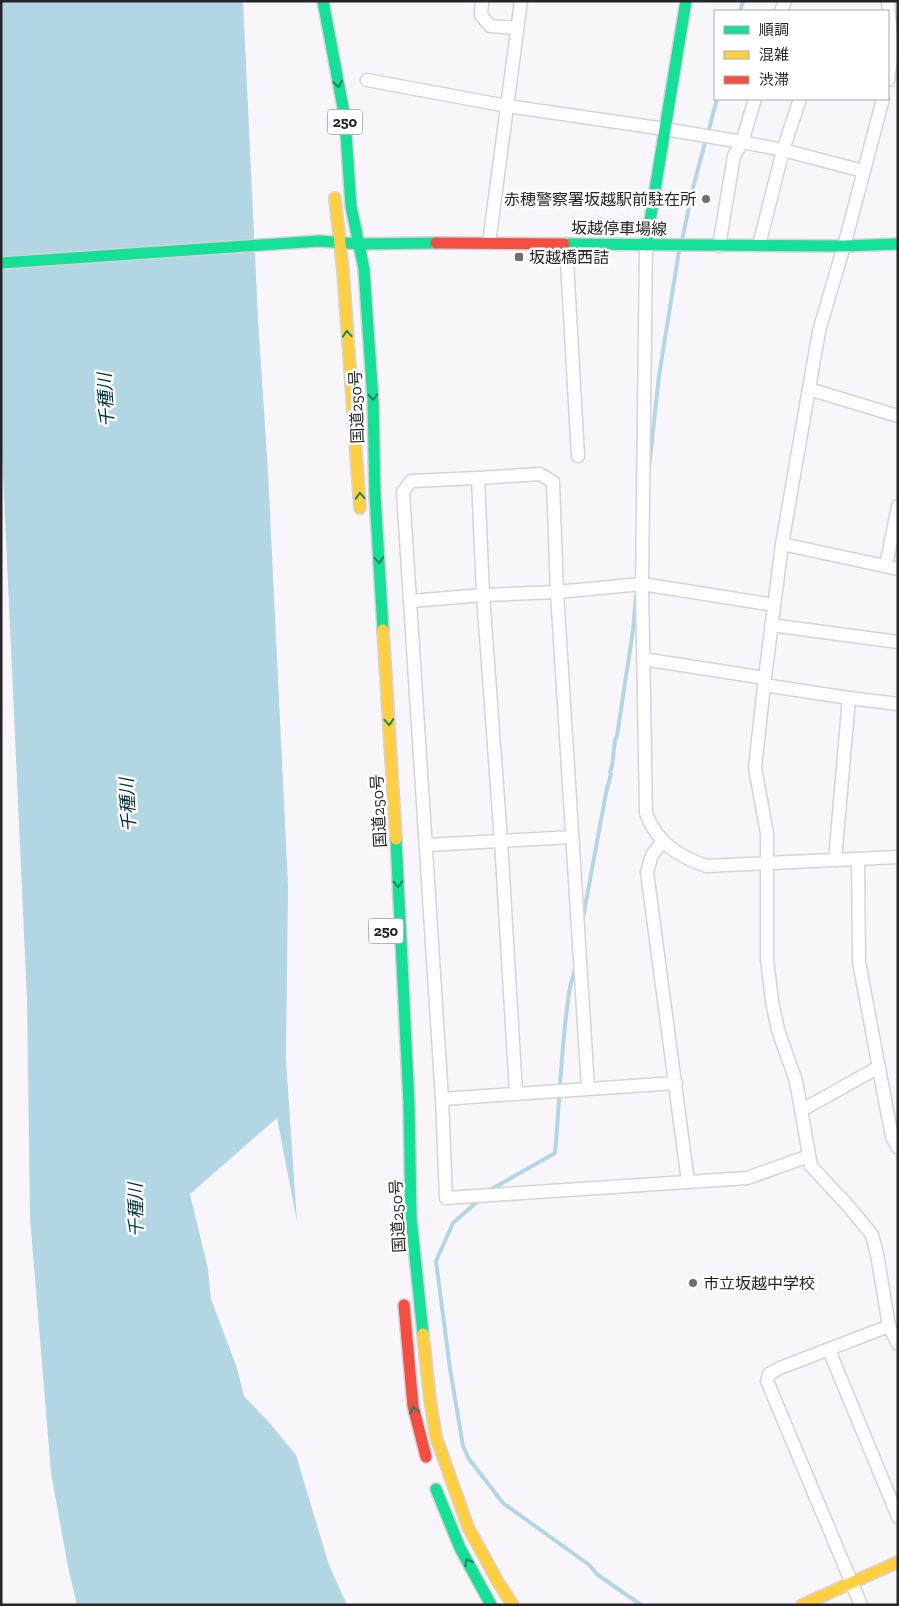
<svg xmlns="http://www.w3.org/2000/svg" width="899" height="1606" font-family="'Zilla Slab','Noto Sans JP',serif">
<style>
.water{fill:#b3d6e4}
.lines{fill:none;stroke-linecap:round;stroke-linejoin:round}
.stream{stroke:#b3d6e4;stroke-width:4}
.street-casing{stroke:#d6d3d7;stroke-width:15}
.fast-casing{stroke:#d6d3d7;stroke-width:14}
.slow-casing{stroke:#d6d3d7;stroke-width:14}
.jam-casing{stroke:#d6d3d7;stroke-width:14}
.street{stroke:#fefefe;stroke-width:12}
.fast{stroke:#16e098;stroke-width:11}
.slow{stroke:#ffcf43;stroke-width:11}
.jam{stroke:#f24e42;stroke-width:11}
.oneway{stroke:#1e8260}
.poi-dot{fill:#706e72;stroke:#fff;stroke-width:2}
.labels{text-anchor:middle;stroke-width:5;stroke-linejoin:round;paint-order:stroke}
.shield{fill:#fff;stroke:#686668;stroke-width:1}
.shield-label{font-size:15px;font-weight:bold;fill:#272528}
.poi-label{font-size:16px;fill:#272528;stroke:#fff;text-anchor:start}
.street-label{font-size:16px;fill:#272528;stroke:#fff}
.water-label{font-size:18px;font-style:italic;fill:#00313d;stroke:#fff}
</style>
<rect width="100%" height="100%" fill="#f9f6fb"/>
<polygon class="water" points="1,1 243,1 258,319 268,472 288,885 286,1060 297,1222 277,1118 190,1194 208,1269 211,1299 237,1368 244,1396 268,1421 296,1455 329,1565 347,1605 77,1605 68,1567 51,1473 30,1218 27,1000 1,430"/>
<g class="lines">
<g class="stream">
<polyline points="740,11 743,1"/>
<polyline points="708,133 717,99"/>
<polyline points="682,240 694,184 706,139"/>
<polyline points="649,467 659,376 679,251"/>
<polyline points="583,918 606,793 611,774 610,772 612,766 615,740 617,736 633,630 636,596"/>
<path d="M490,1190L555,1153C560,1098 561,1042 570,987C571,981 574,975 575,968"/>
<polyline points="479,1200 453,1223 436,1261 450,1369 463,1446 469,1459 503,1503 588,1564 598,1575 641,1605"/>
</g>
<defs>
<g id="street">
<polyline points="482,1 481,15 490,26 517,28"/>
<polyline points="781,11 785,1"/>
<polyline points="367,80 507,106 665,129 742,142 755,99"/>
<polyline points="888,80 892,52 888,1"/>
<polyline points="883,99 844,246 819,331 782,544 764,685 755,768 767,833 767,959 772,1001 778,1030 796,1081 811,1166 851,1209 872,1235 877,1254 889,1326 898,1344"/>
<polyline points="489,243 521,1"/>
<polyline points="566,244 578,456"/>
<path d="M646,245L642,584L646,813C657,843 678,856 706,866L898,857"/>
<polyline points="759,245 783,150 800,99"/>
<polyline points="719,246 734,156 742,142 783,150 863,171"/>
<polyline points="809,389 898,416"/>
<polyline points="478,478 411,481 403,492 442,1099 676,1083"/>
<polyline points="782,544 898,569"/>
<polyline points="886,566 898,506"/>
<polyline points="411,601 483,595 557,592 642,584 774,605"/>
<polyline points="771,625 898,642"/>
<polyline points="643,659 765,678"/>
<polyline points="764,685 849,698 898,704"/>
<polyline points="663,841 652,855 647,872 688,1182"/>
<polyline points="426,845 572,837"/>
<polyline points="858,859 859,962 892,1137 898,1148"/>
<polyline points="835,860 849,698"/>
<polyline points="516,1093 501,841 483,595 478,478 540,474 553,482 557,592 588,1088"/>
<polyline points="442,1099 446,1198 747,1178 809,1156"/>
<polyline points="802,1110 879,1067"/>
<polyline points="829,1350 898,1517"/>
<polyline points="861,1605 767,1381 769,1374 780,1368 889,1326"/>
</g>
<g id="fast">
<polyline points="323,1 345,118 351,206 364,269 373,401 375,495 383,630"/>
<polyline points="564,244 844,246 898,244"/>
<polyline points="646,245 686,1"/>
<polyline points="1,263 319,241 359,244 436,243"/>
<polyline points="396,839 409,1104 411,1217 423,1334"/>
<polyline points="436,1489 460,1548 491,1605"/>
</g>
<g id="slow">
<polyline points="335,198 343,271 360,508"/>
<polyline points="383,630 396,839"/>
<polyline points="423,1334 430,1400 436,1437 468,1527 498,1582 513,1605"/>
<polyline points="802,1605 898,1562"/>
</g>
<g id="jam">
<polyline points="436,243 564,244"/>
<polyline points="404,1305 413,1406 426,1457"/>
</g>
</defs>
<use href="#street" class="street-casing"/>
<use href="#fast" class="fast-casing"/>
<use href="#slow" class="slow-casing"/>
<use href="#jam" class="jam-casing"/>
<use href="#street" class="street"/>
<use href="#fast" class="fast"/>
<use href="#slow" class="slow"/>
<use href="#jam" class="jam"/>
</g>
<defs><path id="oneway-chevron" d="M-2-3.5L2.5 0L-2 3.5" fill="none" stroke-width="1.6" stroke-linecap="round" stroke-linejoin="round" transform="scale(1.25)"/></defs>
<g class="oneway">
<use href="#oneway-chevron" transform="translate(338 84) rotate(80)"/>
<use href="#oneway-chevron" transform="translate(347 334) rotate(-94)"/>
<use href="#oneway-chevron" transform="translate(373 397) rotate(87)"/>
<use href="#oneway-chevron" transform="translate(360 496) rotate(-94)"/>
<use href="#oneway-chevron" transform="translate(379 560) rotate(86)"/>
<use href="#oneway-chevron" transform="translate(389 722) rotate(86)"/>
<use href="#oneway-chevron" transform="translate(398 884) rotate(87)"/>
<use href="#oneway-chevron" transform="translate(414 1410) rotate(-101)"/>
<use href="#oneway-chevron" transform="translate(468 1562) rotate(-118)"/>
</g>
<g class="poi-dot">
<circle cx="706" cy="199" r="5"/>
<rect x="514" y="252" width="10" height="10" rx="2.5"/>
<circle cx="693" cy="1283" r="5"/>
</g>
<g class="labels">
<g class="shield">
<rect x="327.5" y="109.5" width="35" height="25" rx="4"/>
<rect x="368.5" y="918.5" width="35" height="25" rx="4"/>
</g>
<g class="shield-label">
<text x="345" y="127">250</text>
<text x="386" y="936">250</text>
</g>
<g class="poi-label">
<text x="696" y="205" text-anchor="end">赤穂警察署坂越駅前駐在所</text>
<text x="529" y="263">坂越橋西詰</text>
<text x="703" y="1289">市立坂越中学校</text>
</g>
<g class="street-label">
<text transform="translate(619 228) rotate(1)" y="6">坂越停車場線</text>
<text transform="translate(356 407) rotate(-92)" y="6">国道250号</text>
<text transform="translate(378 811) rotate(-93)" y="6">国道250号</text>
<text transform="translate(397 1216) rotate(-93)" y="6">国道250号</text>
</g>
<g class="water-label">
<text transform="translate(106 400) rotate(-93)" y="6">千種川</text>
<text transform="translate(128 805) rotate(-93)" y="6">千種川</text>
<text transform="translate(136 1210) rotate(-91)" y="6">千種川</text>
</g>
</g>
<rect width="899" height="1606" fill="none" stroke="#272528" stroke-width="5"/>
<rect x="714" y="10" width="175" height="90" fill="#ffffff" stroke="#a9a8a9"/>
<rect x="724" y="26" width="25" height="8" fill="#16e098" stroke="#a9a8a9"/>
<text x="759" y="35" font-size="15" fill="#272528">順調</text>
<rect x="724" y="51" width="25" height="8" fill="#ffcf43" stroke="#a9a8a9"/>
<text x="759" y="60" font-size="15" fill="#272528">混雑</text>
<rect x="724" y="76" width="25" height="8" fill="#f24e42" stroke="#a9a8a9"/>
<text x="759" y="85" font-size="15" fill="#272528">渋滞</text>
</svg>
